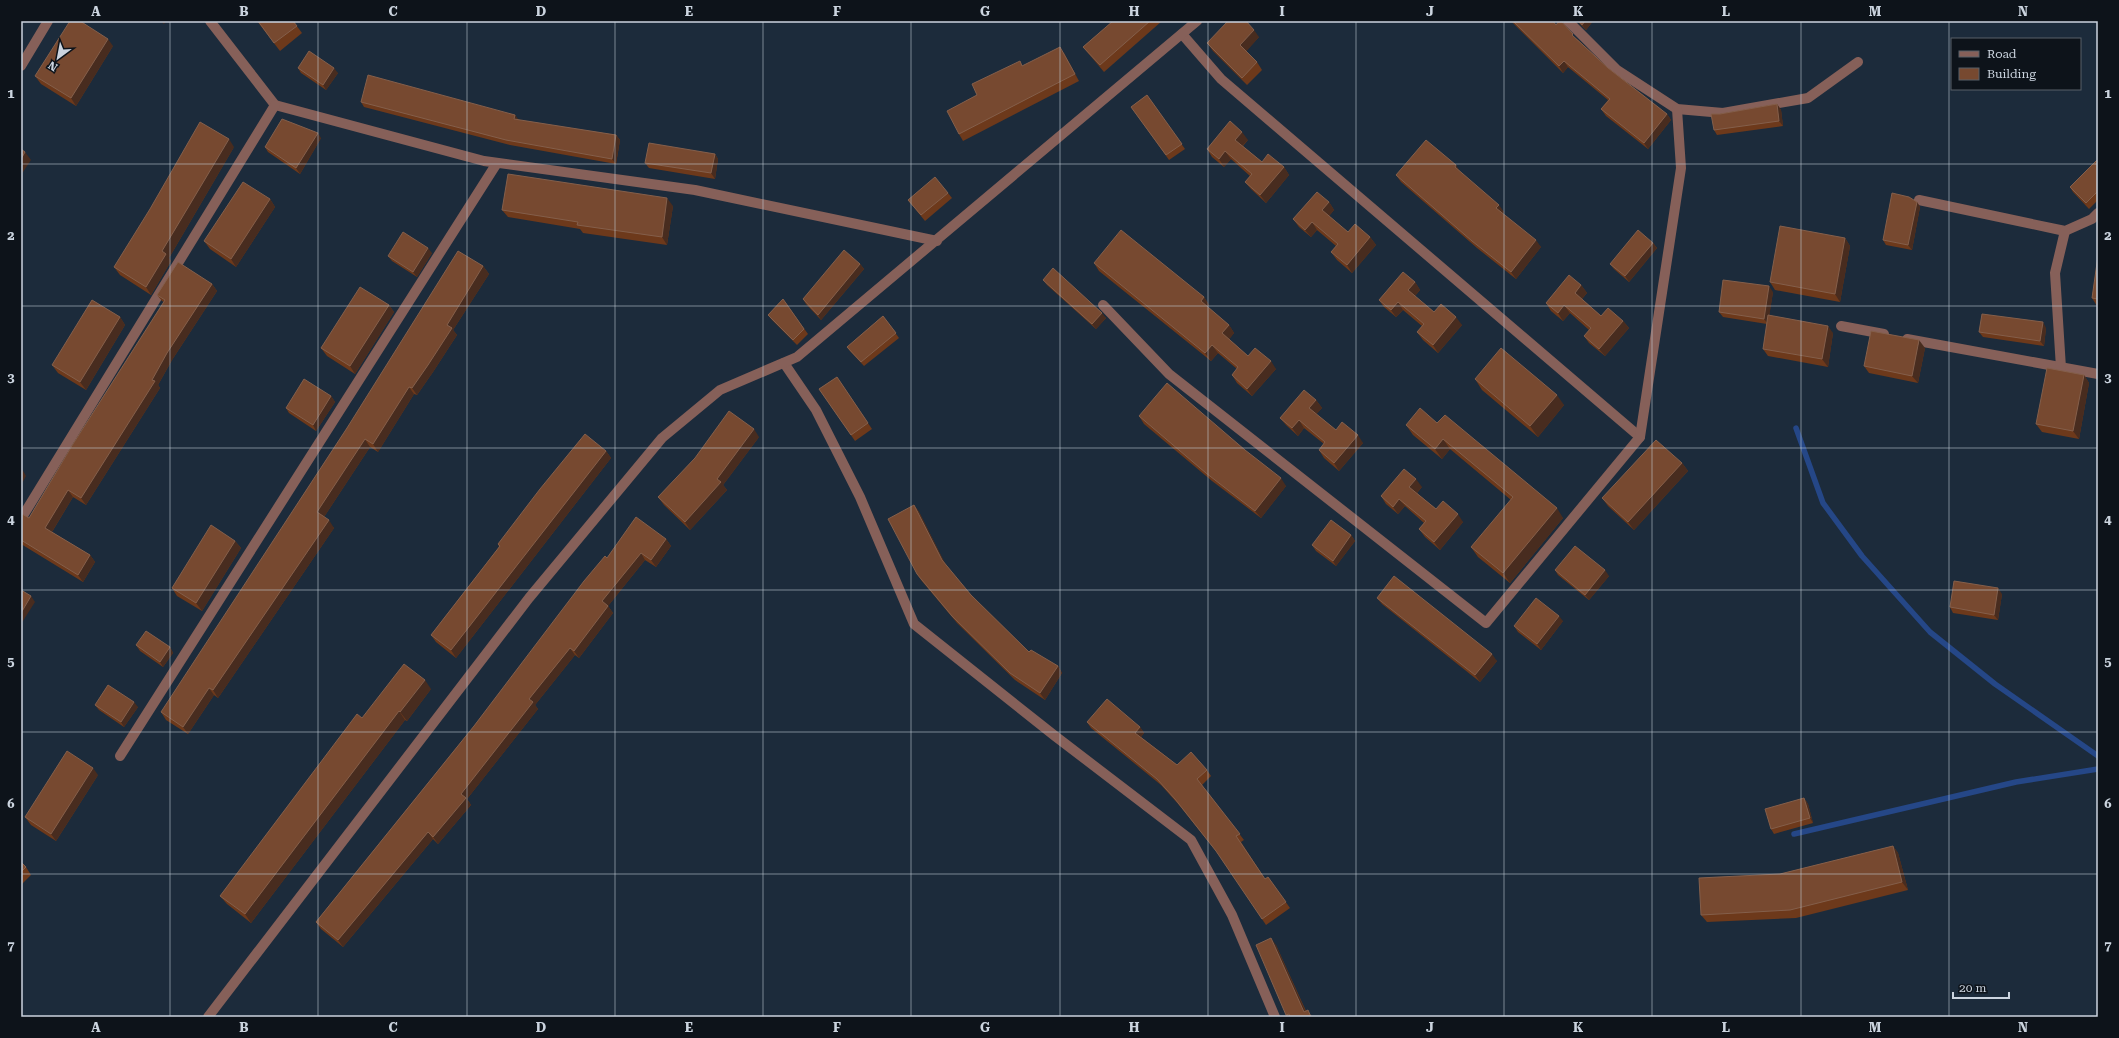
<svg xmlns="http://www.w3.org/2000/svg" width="2119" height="1038" font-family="'Roboto Serif',serif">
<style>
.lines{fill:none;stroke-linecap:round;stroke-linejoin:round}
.stream{stroke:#254787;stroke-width:5.5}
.minor{stroke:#866059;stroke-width:10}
.wall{fill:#6d391b}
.shaded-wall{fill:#482c1f}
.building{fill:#774930;stroke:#845f4b}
.grid{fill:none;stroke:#cbd4df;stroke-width:1;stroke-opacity:0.55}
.neatline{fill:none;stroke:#cbd4df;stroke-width:1.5}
.grid-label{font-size:13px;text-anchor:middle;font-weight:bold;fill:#cbd4df}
</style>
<rect width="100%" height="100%" fill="#1c2b3b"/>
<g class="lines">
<g class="stream">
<polyline points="1796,428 1823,503 1862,556 1930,632 1995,684 2098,756"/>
<polyline points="1794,834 2016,782 2098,769"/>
</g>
<g class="minor">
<polyline points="210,21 275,105 484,161 695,190 937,241"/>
<polyline points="1568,21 1617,70 1677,109 1723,113 1808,98 1858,62"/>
<polyline points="1182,34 1221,79 1640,437"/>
<polyline points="21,66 48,21"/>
<polyline points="1919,200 2065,231 2092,219 2098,213"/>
<polyline points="1103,305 1169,374 1486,623 1640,437 1681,168 1677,109"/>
<polyline points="1841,326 1884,334"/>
<polyline points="1907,339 2098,374"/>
<polyline points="784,363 816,410 860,497 914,624 1055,736 1191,840 1232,915 1275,1017"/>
<polyline points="2061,368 2055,273 2065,231"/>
<polyline points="21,519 275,105"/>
<polyline points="120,756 497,163"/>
<polyline points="208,1017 529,598 662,438 720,390 797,357 1197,21"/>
</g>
</g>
<g class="wall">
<polygon points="257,21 293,21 302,33 280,51"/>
<polygon points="1113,21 1162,21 1104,72 1088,53 1083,47"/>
<polygon points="1511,21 1553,21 1556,25 1578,40 1608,68 1667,114 1671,120 1648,149 1606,116 1601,109 1608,100 1568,67 1563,73"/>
<polygon points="1577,21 1593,21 1586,30"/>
<polygon points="1259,37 1246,51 1257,62 1262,70 1247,85 1213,51 1207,43"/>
<polygon points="113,46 76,106 41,84 35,76"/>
<polygon points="1064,53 1079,81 963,141 959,134 977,95 1023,66"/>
<polygon points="298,68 338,73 326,90 301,73"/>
<polygon points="1147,95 1185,149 1169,160 1131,107"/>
<polygon points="361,102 515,115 518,120 616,135 620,140 616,164 510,145 364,107"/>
<polygon points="1777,104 1781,110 1783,126 1717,135 1714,130 1720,114"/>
<polygon points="321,138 300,174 268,152 265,147"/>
<polygon points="1248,140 1243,146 1262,162 1284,167 1289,175 1266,203 1251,189 1245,182 1250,176 1231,159 1224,167 1212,157 1207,149"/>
<polygon points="234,147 169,258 171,261 151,295 120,275 114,267"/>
<polygon points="715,154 718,159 715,179 649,168 645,163"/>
<polygon points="2098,159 2098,200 2089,209 2073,192 2070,187"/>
<polygon points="1461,173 1504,212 1502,214 1541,247 1516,279 1477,248 1401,182 1396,175"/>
<polygon points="948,193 952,198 925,221 908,200"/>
<polygon points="270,199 275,207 236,267 210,249 204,241"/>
<polygon points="1329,202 1334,210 1329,216 1348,232 1370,237 1376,245 1352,273 1337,260 1331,252 1336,246 1317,230 1311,237 1299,227 1293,219"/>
<polygon points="1917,202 1920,207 1912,250 1886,245 1883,240"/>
<polygon points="673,206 667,245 583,233 580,229 508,217 502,210"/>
<polygon points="1845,238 1850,246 1840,302 1775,290 1770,282"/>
<polygon points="1653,243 1657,248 1629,282 1614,269 1610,264"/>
<polygon points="432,253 417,277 392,261 388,256"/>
<polygon points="2098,256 2098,306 2097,306 2092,298"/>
<polygon points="1094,263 1204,297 1209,305 1207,307 1229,325 1234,333 1229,339 1248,356 1276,369 1252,396 1237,383 1232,375 1237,369 1218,353 1211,361 1099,271"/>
<polygon points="860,264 864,269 821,320 806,304 803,299"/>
<polygon points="483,266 489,274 453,330 457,335 433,372 417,395 414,394 378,452 370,447 324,517 334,528 218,698 214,695 188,734 166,720 161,712"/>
<polygon points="1043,280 1106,318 1096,329 1047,285"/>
<polygon points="1415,282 1420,290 1415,296 1434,312 1462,325 1438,353 1423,340 1417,332 1422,326 1403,310 1396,317 1384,307 1379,300"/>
<polygon points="212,284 217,291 172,360 158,385 160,388 86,505 73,497 52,532 90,555 95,562 83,582 21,544 21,516 29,518 164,302 162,301 157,295"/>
<polygon points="1581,285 1587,293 1582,299 1601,316 1623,321 1629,328 1605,356 1589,343 1584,336 1589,330 1570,313 1563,321 1551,311 1546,303"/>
<polygon points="1773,292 1769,316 1833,333 1828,367 1768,356 1763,349 1767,324 1723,317 1719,312"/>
<polygon points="783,299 808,334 797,345 772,320 768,315"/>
<polygon points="389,305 394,312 355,374 327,356 321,348"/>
<polygon points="883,316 899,338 864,366 850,351 847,347"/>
<polygon points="120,317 125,325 86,390 58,373 52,365"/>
<polygon points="2046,328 2044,346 1983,337 1979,332"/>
<polygon points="1925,348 1918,383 1869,373 1864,366"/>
<polygon points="2084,375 2089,383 2079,439 2042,432 2036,424"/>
<polygon points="837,377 872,429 855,441 819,389"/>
<polygon points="1475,379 1564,405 1538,437 1482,390"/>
<polygon points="331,396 335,402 316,431 289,413 286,408"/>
<polygon points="1316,400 1322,408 1316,414 1336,430 1363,443 1339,471 1324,458 1319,450 1324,444 1304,428 1298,436 1286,425 1280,418"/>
<polygon points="1139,416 1286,486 1261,518 1212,481 1144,424"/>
<polygon points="1437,423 1563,518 1510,583 1478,557 1471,547 1511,500 1450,449 1442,459 1413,435 1406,425"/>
<polygon points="759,437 723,485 727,490 690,530 664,505 658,497"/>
<polygon points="606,451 611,458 456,658 436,642 431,635 499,547 498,544"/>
<polygon points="1682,463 1688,471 1634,530 1608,506 1602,498"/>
<polygon points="1422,487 1417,493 1436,509 1463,522 1440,550 1425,537 1419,529 1424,523 1405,506 1398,514 1386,504 1381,496"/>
<polygon points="914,505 919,512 945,564 971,595 1029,652 1058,666 1062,673 1045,700 1015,680 957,623 921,580 917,574"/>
<polygon points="1351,535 1355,541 1336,566 1316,551 1312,545"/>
<polygon points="666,539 671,546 656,567 645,560 608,606 613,613 579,658 575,655 535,705 538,709 467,799 471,805 438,844 433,839 343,947 321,929 316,922 474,726 607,558"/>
<polygon points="235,541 241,548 202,611 177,596 172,588"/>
<polygon points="1555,570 1609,576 1589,600 1558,575"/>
<polygon points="2002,594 1998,620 1953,613 1950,607"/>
<polygon points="1377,598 1497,661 1480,682 1382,604"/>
<polygon points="1563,621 1541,650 1518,632 1514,626"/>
<polygon points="136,645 170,647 173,653 163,667 140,651"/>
<polygon points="431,689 407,721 405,720 251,923 227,904 220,896 362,718"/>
<polygon points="95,705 138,707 124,727 99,710"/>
<polygon points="1087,722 1140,727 1144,733 1141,737 1177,765 1207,770 1211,776 1202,785 1244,840 1241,842 1265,879 1268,877 1290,908 1266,925 1219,855 1179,805 1161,785 1091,728"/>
<polygon points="98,775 56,841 31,825 25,817"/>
<polygon points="1804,798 1808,804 1813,823 1774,834 1771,829"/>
<polygon points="1893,846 1898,853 1908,890 1796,918 1707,922 1701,915 1780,874"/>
<polygon points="21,862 26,867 31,875 21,885"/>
<polygon points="1276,945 1306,1011 1313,1017 1287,1017 1286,1015"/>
</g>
<g class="shaded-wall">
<polygon points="161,21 166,21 164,24"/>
<polygon points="1585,21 1593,21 1586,30 1582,25"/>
<polygon points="1254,30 1259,37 1245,53 1240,45"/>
<polygon points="108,39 113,46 76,106 71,98"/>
<polygon points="1060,47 1064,53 1079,81 1075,74"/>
<polygon points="1564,61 1568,67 1563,73 1559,66"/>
<polygon points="334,68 338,73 326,90 323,85"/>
<polygon points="1777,104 1781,110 1783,126 1779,121"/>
<polygon points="1667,114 1671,120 1648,149 1644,143"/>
<polygon points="515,115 519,120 514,119"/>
<polygon points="1242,132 1248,140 1241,147 1235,140"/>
<polygon points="318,133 321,138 300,174 296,168"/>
<polygon points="616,135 620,140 616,164 612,159"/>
<polygon points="229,139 234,147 169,258 171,261 151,295 146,287 162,251"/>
<polygon points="1225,151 1231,159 1224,167 1219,159"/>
<polygon points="25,152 31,160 21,175 21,159"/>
<polygon points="715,154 718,159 715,179 711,173"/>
<polygon points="1456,165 1461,173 1455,167"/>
<polygon points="1284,167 1289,175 1266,203 1260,195"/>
<polygon points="667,198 673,206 667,245 662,237"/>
<polygon points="270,199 275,207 236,267 231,259"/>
<polygon points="1329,202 1334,210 1327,218 1322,210"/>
<polygon points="1917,202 1920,207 1912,250 1908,245"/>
<polygon points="1499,205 1504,212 1501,216 1496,208"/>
<polygon points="1312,222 1317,230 1311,237 1305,230"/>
<polygon points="1370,237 1376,245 1352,273 1347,265"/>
<polygon points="1845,238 1850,246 1840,302 1835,294"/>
<polygon points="1536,240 1541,247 1516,279 1511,272"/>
<polygon points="1653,243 1657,248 1629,282 1625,276"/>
<polygon points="428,248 432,253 417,277 413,272"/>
<polygon points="860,264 864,269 821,320 818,315"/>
<polygon points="483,266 489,274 453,330 457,335 433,372 417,395 412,388 447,325"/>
<polygon points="1415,282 1420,290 1413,298 1408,290"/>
<polygon points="212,284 217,291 172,360 158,385 160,388 86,505 81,498 167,353"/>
<polygon points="1581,285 1587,293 1580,301 1575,293"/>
<polygon points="1769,286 1773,292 1768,324 1764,319"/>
<polygon points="1204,297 1209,305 1206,308 1201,301"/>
<polygon points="1398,302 1403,310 1396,317 1391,310"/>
<polygon points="389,305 394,312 355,374 350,366"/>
<polygon points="1564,305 1570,313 1563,321 1558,313"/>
<polygon points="1102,313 1106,318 1096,329 1092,324"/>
<polygon points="120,317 125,325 86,390 80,382"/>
<polygon points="1456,317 1462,325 1438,353 1433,345"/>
<polygon points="1623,321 1629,328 1605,356 1599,349"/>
<polygon points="2043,322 2046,328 2044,346 2040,341"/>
<polygon points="1229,325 1234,333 1228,341 1222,333"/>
<polygon points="1828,326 1833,333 1828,367 1822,359"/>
<polygon points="1919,340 1925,348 1918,383 1912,376"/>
<polygon points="1212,345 1218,353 1211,361 1205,353"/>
<polygon points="1271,361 1276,369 1252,396 1247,389"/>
<polygon points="2084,375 2089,383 2079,439 2073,431"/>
<polygon points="409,387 414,394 378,452 373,444"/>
<polygon points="1557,395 1564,405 1538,437 1530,426"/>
<polygon points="331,396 335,402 316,431 313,425"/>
<polygon points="1316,400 1322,408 1315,416 1309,408"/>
<polygon points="1299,420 1304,428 1298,436 1292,428"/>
<polygon points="754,429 759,437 723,485 727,490 690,530 685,522"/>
<polygon points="1358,435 1363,443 1339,471 1334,463"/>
<polygon points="365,439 370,447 322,520 317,512"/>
<polygon points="1443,439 1450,449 1442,459 1435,449"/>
<polygon points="606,451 611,458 456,658 451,650"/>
<polygon points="1682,463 1688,471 1634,530 1628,522"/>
<polygon points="22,469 26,476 21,485 21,470"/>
<polygon points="1281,478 1286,486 1261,518 1255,511"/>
<polygon points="1416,479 1422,487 1415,495 1409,487"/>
<polygon points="68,490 73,497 50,535 45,528"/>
<polygon points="1399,499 1405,506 1398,514 1393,507"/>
<polygon points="914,505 919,512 947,567 942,560"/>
<polygon points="1557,508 1563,518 1510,583 1503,573"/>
<polygon points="1458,514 1463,522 1440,550 1434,542"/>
<polygon points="329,520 334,528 218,698 213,690"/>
<polygon points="1351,535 1355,541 1336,566 1333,561"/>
<polygon points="666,539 671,546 656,567 651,560"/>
<polygon points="235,541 241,548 202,611 196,603"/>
<polygon points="641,553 645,560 608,606 613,613 579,658 574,651 602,601"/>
<polygon points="90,555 95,562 83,582 78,575"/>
<polygon points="1605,570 1609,576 1589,600 1585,595"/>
<polygon points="1998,588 2002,594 1998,620 1994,615"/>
<polygon points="31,596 35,602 21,624 21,613"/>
<polygon points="1559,616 1563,621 1541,650 1537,644"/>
<polygon points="170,647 173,653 163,667 160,662"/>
<polygon points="570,648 575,655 535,705 538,709 467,799 471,805 438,844 433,837 461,794 529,699"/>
<polygon points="1492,654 1497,661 1480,682 1475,675"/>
<polygon points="1058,666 1062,673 1045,700 1040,693"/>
<polygon points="425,680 431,689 407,721 400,712"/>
<polygon points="209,688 214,695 188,734 183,727"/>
<polygon points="134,702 138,707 124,727 121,722"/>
<polygon points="399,711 405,720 251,923 245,914"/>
<polygon points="1140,727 1144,733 1139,739 1135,733"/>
<polygon points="93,768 98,775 56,841 51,834"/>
<polygon points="1804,798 1808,804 1813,823 1810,818"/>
<polygon points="428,832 433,839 343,947 338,940"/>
<polygon points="1893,846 1898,853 1908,890 1902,882"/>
<polygon points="1271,938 1276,945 1308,1017 1304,1012"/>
</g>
<g class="building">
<polygon points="70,21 80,21 108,39 71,98 35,76"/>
<polygon points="258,21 293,21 297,26 274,43"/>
<polygon points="1113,21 1150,21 1100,65 1083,47"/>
<polygon points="1228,21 1246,21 1254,30 1240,45 1257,62 1242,78 1207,43"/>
<polygon points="1513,21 1553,21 1556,25 1559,21 1561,21 1573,34 1572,35 1608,68 1667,114 1644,143 1601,109 1610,99 1564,61 1559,66"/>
<polygon points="1579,21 1585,21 1582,25"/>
<polygon points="1060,47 1075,74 959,134 947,111 977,95 972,84 1020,61 1022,66"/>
<polygon points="309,51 334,68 323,85 298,68"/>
<polygon points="368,75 515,115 514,119 616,135 612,159 506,140 361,102"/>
<polygon points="1147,95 1182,144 1166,155 1131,107"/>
<polygon points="1777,104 1779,121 1714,130 1711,114 1720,114"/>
<polygon points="282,119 318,133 296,168 265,147"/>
<polygon points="1230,121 1242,132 1235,140 1262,162 1268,154 1284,167 1260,195 1245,182 1252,174 1225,151 1219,159 1207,149"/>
<polygon points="200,122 229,139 162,251 166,254 146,287 114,267 150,209"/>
<polygon points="1426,140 1456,165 1455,167 1499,205 1496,208 1536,240 1511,272 1472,241 1396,175"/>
<polygon points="649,143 715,154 711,173 645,163"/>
<polygon points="21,149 25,152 21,159"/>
<polygon points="2098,159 2098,191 2086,203 2070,187"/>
<polygon points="508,174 667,198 662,237 577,225 578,222 502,210"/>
<polygon points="935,177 948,193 921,215 908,200"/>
<polygon points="243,182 270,199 231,259 204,241"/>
<polygon points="1317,192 1329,202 1322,210 1348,232 1355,224 1370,237 1347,265 1331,252 1338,244 1312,222 1305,230 1293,219"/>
<polygon points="1892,193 1909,197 1917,202 1908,245 1883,240"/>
<polygon points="1780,226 1845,238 1835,294 1770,282"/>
<polygon points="1121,230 1204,297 1201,301 1229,325 1222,333 1248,356 1255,348 1271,361 1247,389 1232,375 1238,367 1212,345 1205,353 1094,263"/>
<polygon points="1638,230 1653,243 1625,276 1610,264"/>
<polygon points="403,232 428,248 413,272 388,256"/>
<polygon points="844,250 860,264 818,315 803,299"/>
<polygon points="458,251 483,266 447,325 452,328 428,365 412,388 409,387 373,444 365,439 317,512 329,520 213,690 209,688 183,727 161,712 347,428"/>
<polygon points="2098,256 2098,299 2092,298"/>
<polygon points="178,262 212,284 167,353 152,380 155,381 81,498 68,490 45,528 90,555 78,575 21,540 21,516 22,514 29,518 73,444 165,300 157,295"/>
<polygon points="1053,268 1102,313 1092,324 1043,280"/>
<polygon points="1403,272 1415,282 1408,290 1434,312 1441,304 1456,317 1433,345 1417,332 1424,324 1398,302 1391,310 1379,300"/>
<polygon points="1569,275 1581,285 1575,293 1601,316 1608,308 1623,321 1599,349 1584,336 1591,328 1564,305 1558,313 1546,303"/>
<polygon points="1723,280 1769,286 1764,319 1719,312"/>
<polygon points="360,287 389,305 350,366 321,348"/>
<polygon points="783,299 804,329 793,340 768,315"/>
<polygon points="92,300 120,317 80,382 52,365"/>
<polygon points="1982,314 2043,322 2040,341 1979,332"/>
<polygon points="1768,315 1828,326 1822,359 1763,349"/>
<polygon points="883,316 896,333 861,362 847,347"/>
<polygon points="1871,331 1919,340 1912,376 1864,366"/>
<polygon points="1501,348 1557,395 1530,426 1475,379"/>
<polygon points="2047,368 2084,375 2073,431 2036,424"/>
<polygon points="837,377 868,423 851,435 819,389"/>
<polygon points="304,379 331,396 313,425 286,408"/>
<polygon points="1167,383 1245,450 1281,478 1255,511 1206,473 1139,416"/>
<polygon points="1304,390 1316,400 1309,408 1336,430 1342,422 1358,435 1334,463 1319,450 1325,442 1299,420 1292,428 1280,418"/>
<polygon points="1420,408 1437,423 1445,415 1557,508 1503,573 1471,547 1513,497 1443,439 1435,449 1406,425"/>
<polygon points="729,411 754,429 717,479 721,482 685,522 658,497 695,458"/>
<polygon points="585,434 606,451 451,650 431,635 500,546 498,544 540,489"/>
<polygon points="1656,440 1682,463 1628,522 1602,498"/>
<polygon points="1404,469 1416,479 1409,487 1436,509 1443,501 1458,514 1434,542 1419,529 1426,521 1399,499 1393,507 1381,496"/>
<polygon points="914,505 942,560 971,595 1029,652 1031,650 1058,666 1040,693 1010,673 952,616 917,574 888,519"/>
<polygon points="636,517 666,539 651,560 641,553 602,601 608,606 574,651 570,648 529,699 533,702 461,794 466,798 433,837 428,832 338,940 316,922 474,726 584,581 605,556 607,558"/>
<polygon points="1331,520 1351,535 1333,561 1312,545"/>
<polygon points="211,525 235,541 196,603 172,588"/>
<polygon points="1575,546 1605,570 1585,595 1555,570"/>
<polygon points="1394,576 1492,654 1475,675 1377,598"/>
<polygon points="1954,581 1998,588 1994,615 1950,607"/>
<polygon points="21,590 31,596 21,613"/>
<polygon points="1536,598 1559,616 1537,644 1514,626"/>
<polygon points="146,631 170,647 160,662 136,645"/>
<polygon points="404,664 425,680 400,712 399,711 245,914 220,896 357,714 362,718"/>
<polygon points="108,685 134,702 121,722 95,705"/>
<polygon points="1107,699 1140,727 1135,733 1177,765 1191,752 1207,770 1197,779 1240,834 1236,836 1265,879 1268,877 1286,902 1262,919 1216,851 1175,799 1157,779 1087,722"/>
<polygon points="67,751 93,768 51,834 25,817"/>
<polygon points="1804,798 1810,818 1771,829 1765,809"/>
<polygon points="1893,846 1902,882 1790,910 1701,915 1699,878 1780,874"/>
<polygon points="21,862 26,867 21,872"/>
<polygon points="1271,938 1304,1012 1308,1010 1311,1017 1290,1017 1289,1014 1286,1015 1256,945"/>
</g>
<path class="grid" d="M170,21V1017M318,21V1017M467,21V1017M615,21V1017M763,21V1017M911,21V1017M1060,21V1017M1208,21V1017M1356,21V1017M1504,21V1017M1652,21V1017M1801,21V1017M1949,21V1017M21,164H2098M21,306H2098M21,448H2098M21,590H2098M21,732H2098M21,874H2098"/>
<rect width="2119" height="1038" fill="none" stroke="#0d131a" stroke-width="44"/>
<rect x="1951" y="38" width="130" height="52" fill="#0d131a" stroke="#596069"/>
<rect x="1959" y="51" width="20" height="6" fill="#866059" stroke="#596069"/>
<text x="1987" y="58" font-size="12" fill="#cbd4df">Road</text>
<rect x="1959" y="68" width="20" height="12" fill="#774930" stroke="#596069"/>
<text x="1987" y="78" font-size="12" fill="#cbd4df">Building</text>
<g transform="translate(58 58) rotate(212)" stroke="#0d131a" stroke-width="3" paint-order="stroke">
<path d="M0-3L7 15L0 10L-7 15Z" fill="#cbd4df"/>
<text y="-6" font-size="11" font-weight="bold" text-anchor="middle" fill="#cbd4df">N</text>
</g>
<path d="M1953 992v6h56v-6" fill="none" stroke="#cbd4df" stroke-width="2"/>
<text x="1959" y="992" font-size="12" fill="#cbd4df" stroke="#0d131a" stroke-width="3" paint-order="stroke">20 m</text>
<rect x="22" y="22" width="2075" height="994" class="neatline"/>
<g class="grid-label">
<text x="96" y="16">A</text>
<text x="244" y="16">B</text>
<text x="393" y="16">C</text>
<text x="541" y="16">D</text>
<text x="689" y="16">E</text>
<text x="837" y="16">F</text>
<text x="985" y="16">G</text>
<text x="1134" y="16">H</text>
<text x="1282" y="16">I</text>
<text x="1430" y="16">J</text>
<text x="1578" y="16">K</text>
<text x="1726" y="16">L</text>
<text x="1875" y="16">M</text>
<text x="2023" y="16">N</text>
<text x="11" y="98">1</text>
<text x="2108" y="98">1</text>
<text x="11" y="240">2</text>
<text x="2108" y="240">2</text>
<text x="11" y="382">3</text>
<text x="2108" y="382">3</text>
<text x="11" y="524">4</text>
<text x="2108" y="524">4</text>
<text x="11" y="666">5</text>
<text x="2108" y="666">5</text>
<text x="11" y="808">6</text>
<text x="2108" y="808">6</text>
<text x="11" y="950">7</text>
<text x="2108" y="950">7</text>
<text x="96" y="1032">A</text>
<text x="244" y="1032">B</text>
<text x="393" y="1032">C</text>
<text x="541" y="1032">D</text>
<text x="689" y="1032">E</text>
<text x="837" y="1032">F</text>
<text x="985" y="1032">G</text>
<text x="1134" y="1032">H</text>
<text x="1282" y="1032">I</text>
<text x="1430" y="1032">J</text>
<text x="1578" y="1032">K</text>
<text x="1726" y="1032">L</text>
<text x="1875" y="1032">M</text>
<text x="2023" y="1032">N</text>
</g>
</svg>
